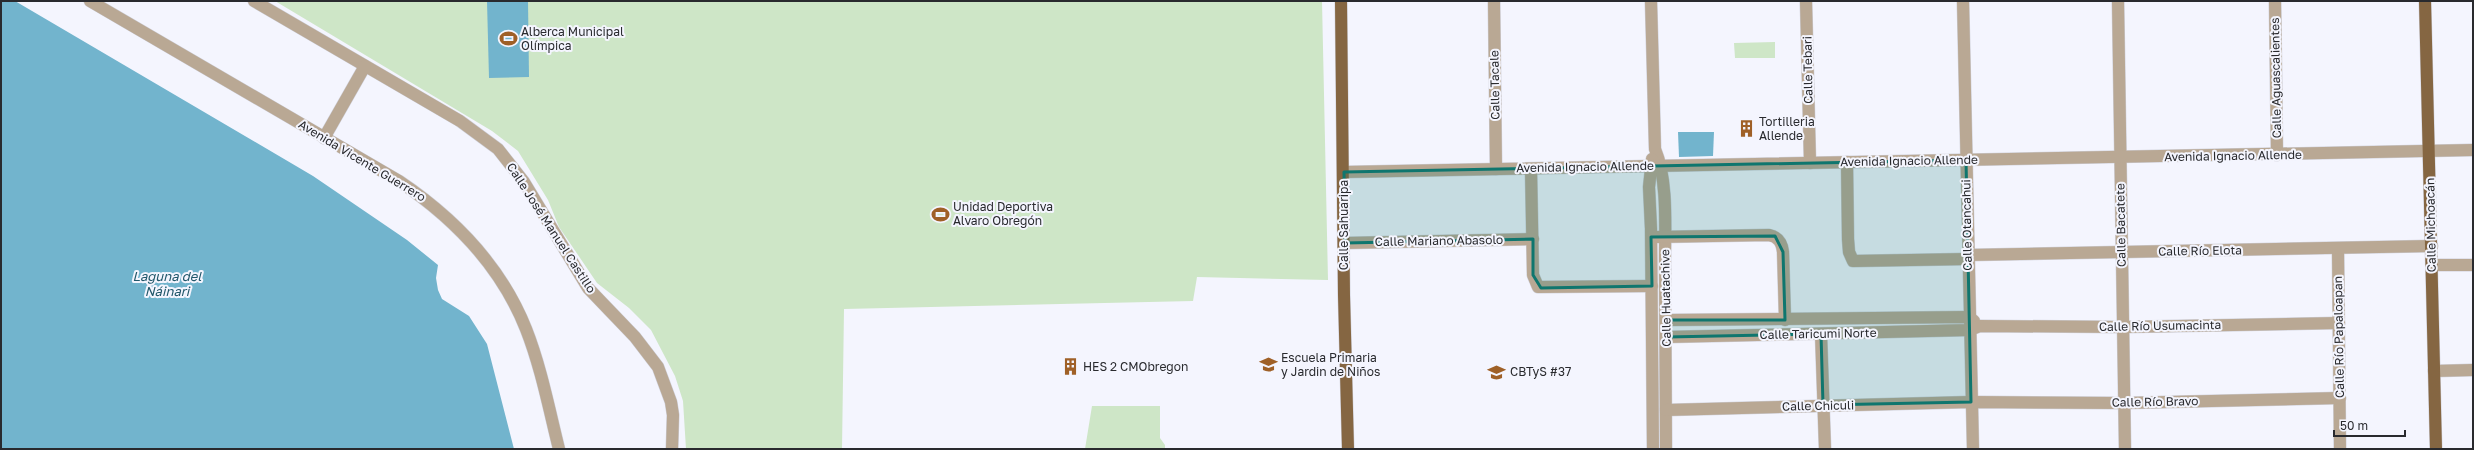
<svg xmlns="http://www.w3.org/2000/svg" width="2474" height="450" font-family="'Golos Text',sans-serif">
<style>
.green{fill:#cee6c7}
.water{fill:#72b4cd}
.lines{fill:none;stroke-linecap:round;stroke-linejoin:round}
.minor-casing{stroke:#cfd0d9;stroke-width:13}
.major-casing{stroke:#cfd0d9;stroke-width:13}
.minor{stroke:#b9a894;stroke-width:12}
.major{stroke:#856642;stroke-width:12}
.marked{fill:#0f766e;fill-opacity:0.2;stroke:#0f766e;stroke-width:3;stroke-linejoin:round}
.labels{text-anchor:middle;stroke-width:4;stroke-linejoin:round;paint-order:stroke}
.poi-label{font-size:12px;fill:#292a2e;stroke:#f4f5fe;text-anchor:start}
.street-label{font-size:12px;fill:#292a2e;stroke:#f4f5fe}
.water-label{font-size:13px;font-style:italic;fill:#21576a;stroke:#f4f5fe}
</style>
<rect width="100%" height="100%" fill="#f4f5fe"/>
<g class="green">
<polygon points="275,1 1322,1 1328,280 1197,277 1193,301 844,309 842,449 686,449 683,401 675,376 651,330 629,308 597,283 559,227 548,200 518,151 492,131"/>
<polygon points="1775,42 1775,58 1735,58 1734,43"/>
<polygon points="1092,406 1160,406 1160,438 1165,445 1165,449 1085,449"/>
</g>
<g class="water">
<polygon points="1,1 15,1 313,176 407,240 438,265 436,278 438,290 442,299 469,316 487,344 514,449 1,449"/>
<polygon points="487,1 528,1 529,77 489,78"/>
<polygon points="1678,132 1714,132 1713,156 1679,157"/>
</g>
<g class="lines">
<defs>
<g id="minor">
<path d="M90,1L399,181C454,218 501,266 526,329C541,367 549,409 559,449"/>
<polyline points="254,1 460,121 498,149 524,182 588,288 635,337 658,367 671,402 673,415 672,449"/>
<polyline points="1494,1 1496,169"/>
<path d="M1651,1L1655,149C1668,180 1665,226 1665,260C1665,323 1666,386 1666,449"/>
<polyline points="1806,1 1810,163"/>
<polyline points="1963,1 1973,449"/>
<polyline points="2118,1 2125,449"/>
<polyline points="2275,1 2277,155"/>
<polyline points="324,138 365,66"/>
<polyline points="1652,159 1649,187 1651,229 1653,449"/>
<polyline points="1847,162 1848,239 1849,252 1853,261 1968,259"/>
<polyline points="1531,169 1533,275 1538,287 1652,286"/>
<polyline points="1344,172 2473,150"/>
<path d="M1657,237L1769,235C1779,237 1782,243 1783,252L1785,320"/>
<polyline points="1345,243 1533,239"/>
<polyline points="2338,249 2340,449"/>
<polyline points="1968,255 2432,246"/>
<polyline points="2432,265 2473,265"/>
<polyline points="1667,320 1969,317 1974,321"/>
<polyline points="1821,334 1825,449"/>
<polyline points="1667,337 1970,330 1980,326 2123,327 2339,323"/>
<polyline points="2434,371 2473,370"/>
<polyline points="1666,410 1971,402 2124,403 2340,398"/>
</g>
<g id="major">
<polyline points="1341,1 1344,295 1348,449"/>
<polyline points="2425,1 2436,449"/>
</g>
</defs>
<use href="#minor" class="minor-casing"/>
<use href="#major" class="major-casing"/>
<use href="#minor" class="minor"/>
<use href="#major" class="major"/>
</g>
<path class="marked" d="M1966,160L1971,402L1823,405L1821,334L1667,337V320H1785L1783,252L1775,236L1651,237L1652,286L1541,288L1533,275V239L1345,243L1344,172Z"/>
<defs>
<symbol id="stadium-bare" viewBox="-9 -9 18 18"><path d="M0-5a6.5 5 0 1 0 0 10a6.5 5 0 1 0 0-10ZM-3.5-1.8h7v3.6h-7Z" fill="#9f6027" stroke="#f4f5fe" stroke-width="2.5" paint-order="stroke"/></symbol>
<symbol id="building-bare" viewBox="-9 -9 18 18"><path d="M-4-6H4V6H1V3H-1V6H-4ZM-2.5-4.3h1.7v1.8h-1.7ZM.8-4.3h1.7v1.8H.8ZM-2.5-1h1.7V.8h-1.7ZM.8-1h1.7V.8H.8Z" fill="#9f6027" stroke="#f4f5fe" stroke-width="2.5" paint-order="stroke"/></symbol>
<symbol id="school-bare" viewBox="-9 -9 18 18"><path d="M0-5L7-2L0 1L-7-2ZM-4 1L0 2.5L4 1V4Q0 6-4 4Z" fill="#9f6027" stroke="#f4f5fe" stroke-width="2.5" paint-order="stroke"/></symbol>
</defs>
<g fill-rule="evenodd">
<use href="#stadium-bare" x="496" y="26" width="25" height="25"/>
<use href="#building-bare" x="1734" y="116" width="25" height="25"/>
<use href="#stadium-bare" x="928" y="202" width="25" height="25"/>
<use href="#school-bare" x="1256" y="352" width="25" height="25"/>
<use href="#building-bare" x="1058" y="354" width="25" height="25"/>
<use href="#school-bare" x="1484" y="360" width="25" height="25"/>
</g>
<g class="labels">
<g class="poi-label">
<text x="521" y="36">Alberca Municipal<tspan x="521" dy="14">Olímpica</tspan></text>
<text x="1759" y="126">Tortilleria<tspan x="1759" dy="14">Allende</tspan></text>
<text x="953" y="211">Unidad Deportiva<tspan x="953" dy="14">Alvaro Obregón</tspan></text>
<text x="1281" y="362">Escuela Primaria<tspan x="1281" dy="14">y Jardin de Niños</tspan></text>
<text x="1083" y="371">HES 2 CMObregon</text>
<text x="1510" y="376">CBTyS #37</text>
</g>
<g class="street-label">
<text transform="translate(1808 70) rotate(-91)" y="4">Calle Tebari</text>
<text transform="translate(2276 78) rotate(-91)" y="4">Calle Aguascalientes</text>
<text transform="translate(1495 85) rotate(-91)" y="4">Calle Tacale</text>
<text transform="translate(2233 156) rotate(-1)" y="4">Avenida Ignacio Allende</text>
<text transform="translate(362 161) rotate(31)" y="4">Avenida Vicente Guerrero</text>
<text transform="translate(1909 161) rotate(-1)" y="4">Avenida Ignacio Allende</text>
<text transform="translate(1585 167) rotate(-1)" y="4">Avenida Ignacio Allende</text>
<text transform="translate(1344 225) rotate(-90)" y="4">Calle Sahuaripa</text>
<text transform="translate(1967 225) rotate(-91)" y="4">Calle Otancahui</text>
<text transform="translate(2121 225) rotate(-91)" y="4">Calle Bacatete</text>
<text transform="translate(2431 225) rotate(-91)" y="4">Calle Michoacán</text>
<text transform="translate(551 228) rotate(57)" y="4">Calle José Manuel Castillo</text>
<text transform="translate(1439 241) rotate(-1)" y="4">Calle Mariano Abasolo</text>
<text transform="translate(2200 251) rotate(-1)" y="4">Calle Río Elota</text>
<text transform="translate(1666 298) rotate(-91)" y="4">Calle Huatachive</text>
<text transform="translate(2160 326) rotate(-1)" y="4">Calle Río Usumacinta</text>
<text transform="translate(1818 334) rotate(-1)" y="4">Calle Taricumi Norte</text>
<text transform="translate(2339 337) rotate(-91)" y="4">Calle Río Papaloapan</text>
<text transform="translate(2155 402) rotate(-1)" y="4">Calle Río Bravo</text>
<text transform="translate(1818 406) rotate(-1)" y="4">Calle Chiculi</text>
</g>
<g class="water-label">
<text x="167" y="281">Laguna del<tspan x="167" dy="15">Náinari</tspan></text>
</g>
</g>
<rect width="2474" height="450" fill="none" stroke="#292a2e" stroke-width="4"/>
<path d="M2334 430v6h71v-6" fill="none" stroke="#292a2e" stroke-width="2"/>
<text x="2340" y="430" font-size="12" fill="#292a2e" stroke="#f4f5fe" stroke-width="3" paint-order="stroke">50 m</text>
</svg>
